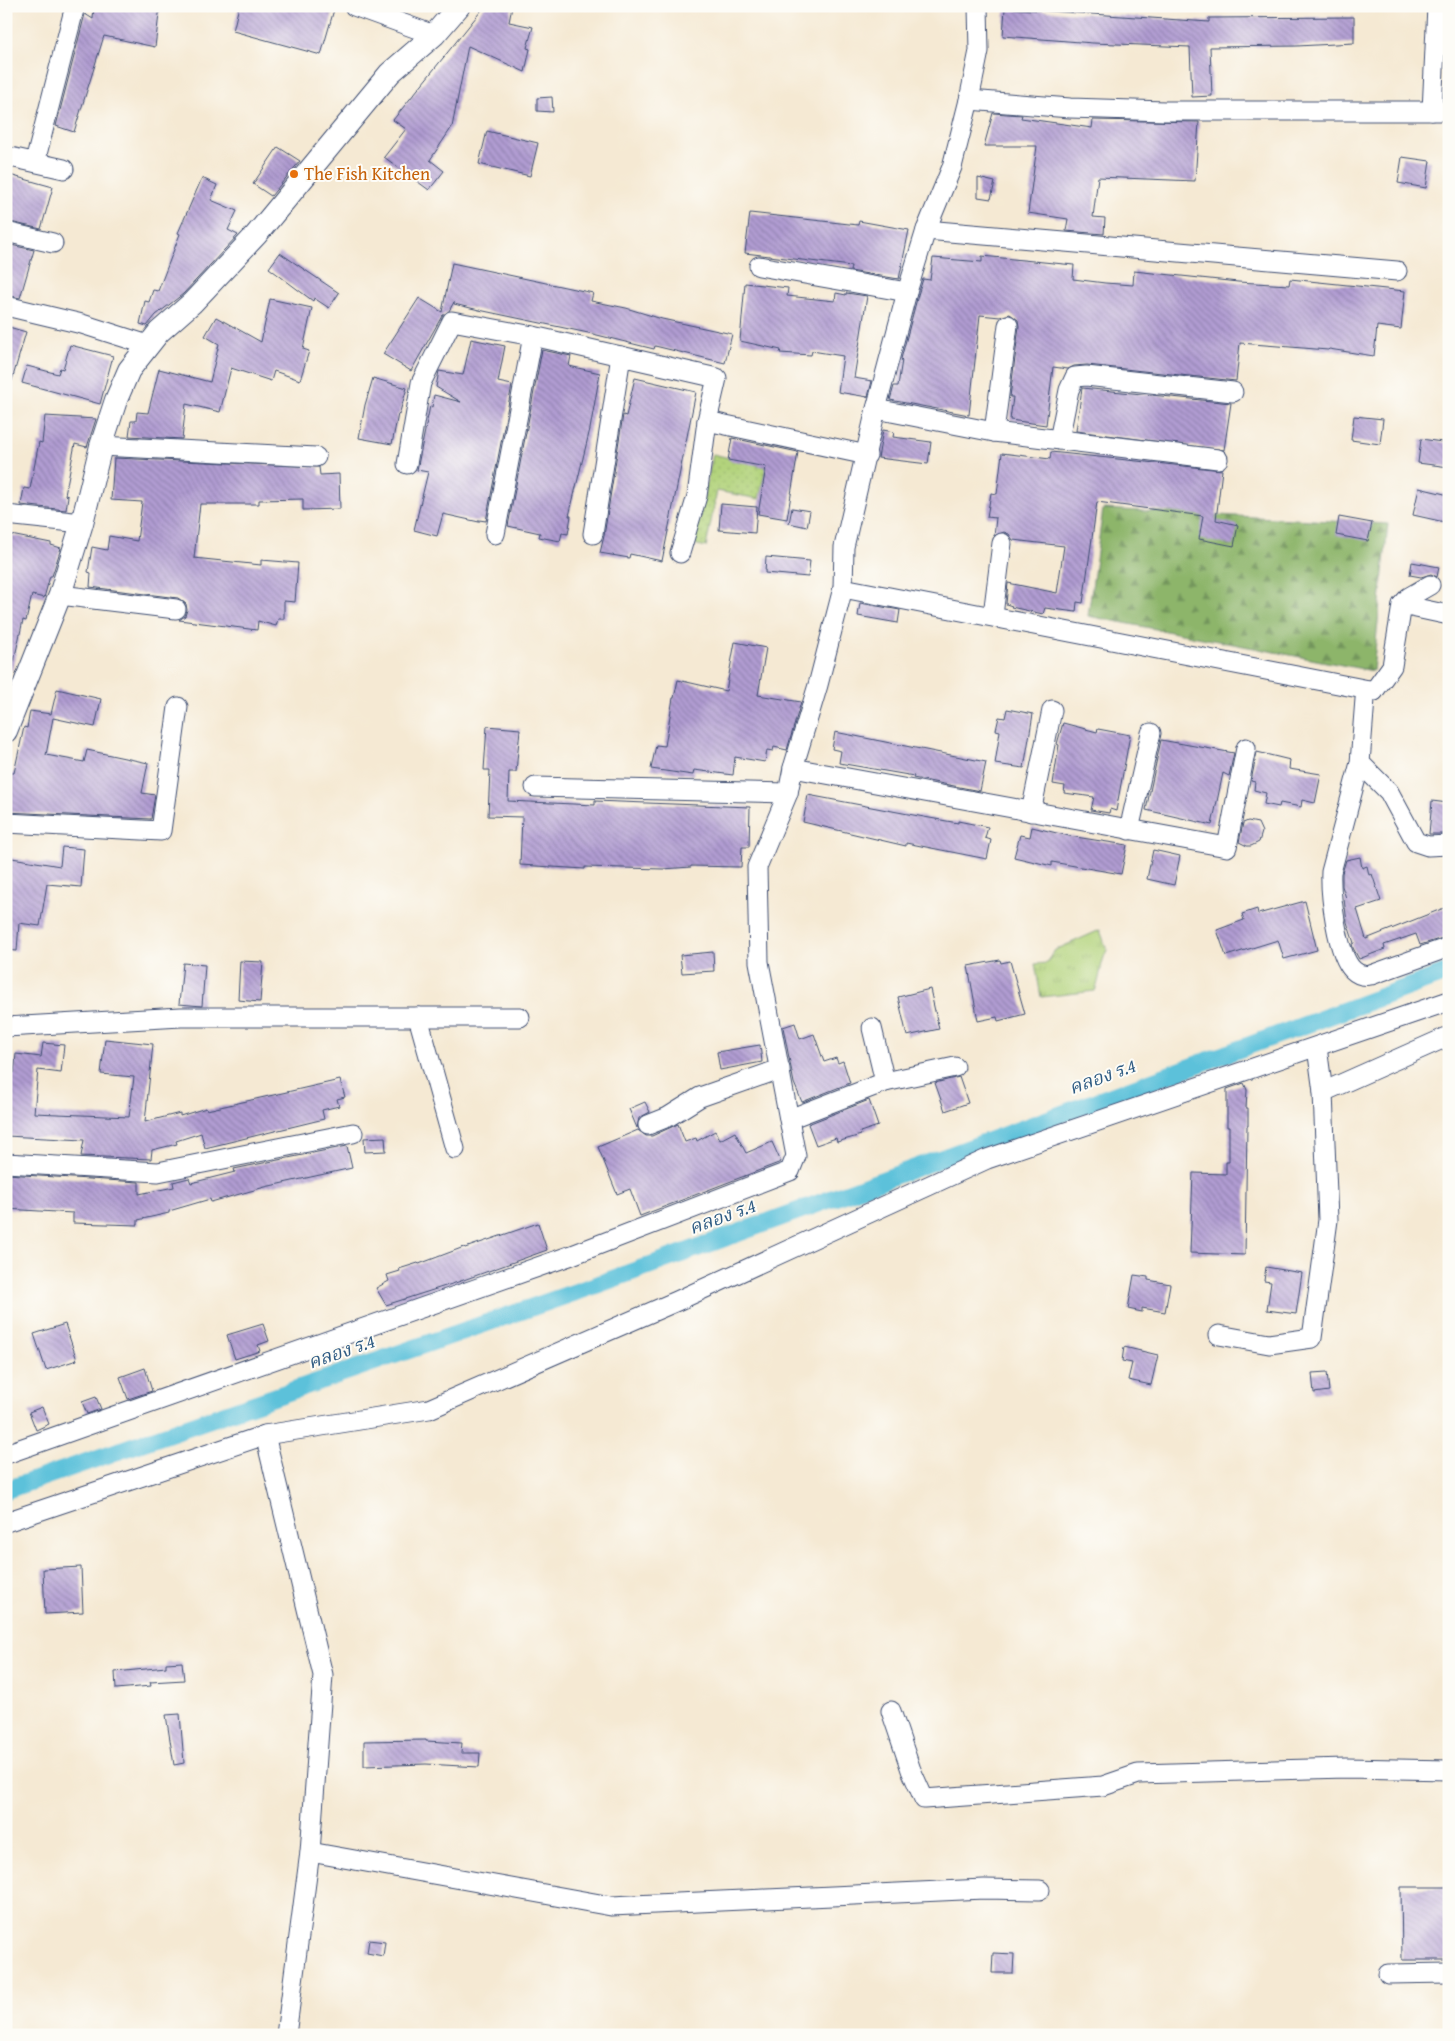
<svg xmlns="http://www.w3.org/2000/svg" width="1455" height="2041" font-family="'Gentium Book Plus','Noto Serif Thai',serif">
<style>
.grass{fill:url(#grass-tufts);stroke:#66816c}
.forest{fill:url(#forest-firs);stroke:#547264}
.park{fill:url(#park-dots);stroke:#66816c}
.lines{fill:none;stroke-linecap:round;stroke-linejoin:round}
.canal{stroke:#5cc1da;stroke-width:18}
.building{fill:url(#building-back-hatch)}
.minor-casing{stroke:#3c4b70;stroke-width:21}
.tertiary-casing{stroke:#3c4b70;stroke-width:24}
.minor{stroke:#fff;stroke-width:19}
.tertiary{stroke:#fff;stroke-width:22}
.food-dot{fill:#e8710a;stroke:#fdfcf7;stroke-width:2}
.labels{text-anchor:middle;stroke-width:4;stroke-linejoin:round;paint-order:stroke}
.food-label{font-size:18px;fill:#c56008;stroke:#fdfcf7;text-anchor:start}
.water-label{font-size:19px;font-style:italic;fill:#2e5b83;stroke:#fdfcf7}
</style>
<defs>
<pattern id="grass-tufts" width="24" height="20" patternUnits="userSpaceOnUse" patternTransform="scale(1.25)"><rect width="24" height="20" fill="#b2d37b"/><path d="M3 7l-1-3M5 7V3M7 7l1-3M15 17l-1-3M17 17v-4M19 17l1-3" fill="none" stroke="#98b56d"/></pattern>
<pattern id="forest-firs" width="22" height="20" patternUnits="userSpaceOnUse" patternTransform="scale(1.25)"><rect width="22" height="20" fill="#8db56b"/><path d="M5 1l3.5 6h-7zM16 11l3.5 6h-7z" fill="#72945b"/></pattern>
<pattern id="park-dots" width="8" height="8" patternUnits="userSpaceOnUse" patternTransform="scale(1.25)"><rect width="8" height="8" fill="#b2d37b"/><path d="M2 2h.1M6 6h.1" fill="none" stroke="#98b56d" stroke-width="1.8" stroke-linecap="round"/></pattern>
<pattern id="building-back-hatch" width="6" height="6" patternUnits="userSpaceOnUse" patternTransform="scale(1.25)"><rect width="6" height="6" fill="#b19cd2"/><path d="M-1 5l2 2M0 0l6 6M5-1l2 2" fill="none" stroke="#8f80ae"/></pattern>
</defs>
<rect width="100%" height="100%" fill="#fdfcf7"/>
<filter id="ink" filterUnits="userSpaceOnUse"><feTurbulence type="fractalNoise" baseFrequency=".02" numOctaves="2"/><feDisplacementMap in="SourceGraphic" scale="10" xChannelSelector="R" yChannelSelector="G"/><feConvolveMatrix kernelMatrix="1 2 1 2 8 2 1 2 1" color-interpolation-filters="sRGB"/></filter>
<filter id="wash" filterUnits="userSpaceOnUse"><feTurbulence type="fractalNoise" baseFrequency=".0096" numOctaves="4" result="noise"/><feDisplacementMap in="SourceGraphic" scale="20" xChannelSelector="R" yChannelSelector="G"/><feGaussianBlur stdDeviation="1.12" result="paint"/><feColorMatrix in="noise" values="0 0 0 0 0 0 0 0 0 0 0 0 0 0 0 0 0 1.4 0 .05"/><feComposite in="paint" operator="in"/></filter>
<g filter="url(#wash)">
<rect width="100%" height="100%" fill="#f5e9d3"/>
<path class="grass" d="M1100,930L1107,950C1100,964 1101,976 1095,991L1041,997L1035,964L1047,963L1055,950Z"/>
<polygon class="forest" points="1103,509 1388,524 1373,671 1088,616"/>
<polygon class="park" points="713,454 766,467 759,499 717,491 706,547 694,544"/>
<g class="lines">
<polyline class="canal" points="6,1490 599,1284 1449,972"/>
</g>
<g id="blocks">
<g class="building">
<polygon points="94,6 160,6 155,47 104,36 74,132 56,126 85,14 93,19"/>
<polygon points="239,6 335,6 321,55 233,31"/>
<polygon points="485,6 512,7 509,22 533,27 527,48 530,49 525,72 468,46 452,127 430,160 444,171 429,190 384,157 406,129 393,120"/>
<polygon points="1005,8 1209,22 1209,18 1354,17 1354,43 1297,46 1210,47 1212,96 1192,97 1190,47 1093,43 1003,36"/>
<polygon points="552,97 553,112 537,111 537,98"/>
<polygon points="993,113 1022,115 1021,118 1092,128 1093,120 1199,122 1195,181 1098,177 1093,217 1105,218 1104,234 1066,231 1068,219 1028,213 1037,146 984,146"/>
<polygon points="487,131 538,143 530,176 479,164"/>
<polygon points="278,147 300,161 271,196 253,184"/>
<polygon points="1402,157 1430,161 1426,188 1398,183"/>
<polygon points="6,174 53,187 41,229 6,221"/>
<polygon points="202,178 217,185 211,200 237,211 228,230 238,235 183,294 156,315 147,326 140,324 145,301 149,302 153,290 158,291 180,234 178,233"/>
<polygon points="978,178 995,182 991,199 978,197"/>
<polygon points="750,213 858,225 859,221 909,230 899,279 850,271 851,266 745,253"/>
<polygon points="6,244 34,250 20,298 6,295"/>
<polygon points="280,253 339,293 329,308 314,298 313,301 269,268"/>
<polygon points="982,256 1074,265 1073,279 1105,283 1133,285 1134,271 1238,282 1289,285 1290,279 1405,291 1401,329 1377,326 1374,356 1329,349 1328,350 1240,343 1236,381 1087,365 1074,366 1068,369 1053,367 1046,425 1010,420 1013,397 1010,397 1019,326 1018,320 1010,314 1000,317 980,315 969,415 890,400 894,386 898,386 902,360 901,359 918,295 923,279 930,280 933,258 982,262"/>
<polygon points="452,263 593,293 591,301 626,308 662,319 732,334 725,363 655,346 654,349 593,334 479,310 454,304 454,302 449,311 442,316 411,371 383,354 419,298 442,312"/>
<polygon points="745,283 788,288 787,296 835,301 836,293 846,295 846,293 867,296 854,378 872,381 868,397 838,392 843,356 812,351 811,355 780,353 781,350 740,341"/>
<polygon points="270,299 312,308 303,349 309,351 300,380 274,371 271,381 231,368 220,412 186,404 182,439 129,436 131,421 136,421 137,412 148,413 159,369 210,382 219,344 205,336 216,317 261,342"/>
<polygon points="9,327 26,332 10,387 6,387 6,337"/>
<polygon points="471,339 505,346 498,382 512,385 486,521 479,520 479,522 443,514 437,536 414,530 428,472 417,470 430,406 432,407 434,395 461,402 436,387 439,371 463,375"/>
<polygon points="70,345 113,356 100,404 22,383 27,366 58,374 60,368 63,369"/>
<polygon points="542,350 571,356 569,366 600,373 590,429 569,516 571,516 568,534 562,533 560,541 539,537 540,533 508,526"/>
<polygon points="373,378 407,388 399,415 398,414 392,444 359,438 365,405"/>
<polygon points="635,378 696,392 662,561 630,554 629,558 600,553 604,536 623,415 626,416"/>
<polygon points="1082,388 1231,403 1224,450 1076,431"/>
<polygon points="45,416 96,419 87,447 75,444 65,495 68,496 66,510 21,505 24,488 30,489 39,442 42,443"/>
<polygon points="1354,416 1383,419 1380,444 1351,440"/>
<polygon points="883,430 894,432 893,437 931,442 928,464 878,458"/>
<polygon points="732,438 798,452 787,519 758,514 766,467 728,460"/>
<polygon points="1421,439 1449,443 1449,467 1418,463"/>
<polygon points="1051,452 1222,470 1216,520 1238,525 1234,546 1199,539 1203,516 1097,502 1083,603 1077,602 1076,612 1045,608 1043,614 1011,607 1012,606 1006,604 1008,583 1057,593 1064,546 1013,540 1009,534 1004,532 994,536 996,518 987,517 991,493 997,494 1002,453 1050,459"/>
<polygon points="114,458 319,467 320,475 339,474 340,509 303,510 303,499 259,500 259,504 200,504 194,558 261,565 261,560 298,563 295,602 284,601 284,619 278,619 276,626 258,621 257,630 179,620 185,616 187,610 186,604 178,598 90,587 91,573 88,572 92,547 107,550 109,536 137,541 142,502 111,500"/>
<polygon points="1419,488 1449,495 1449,523 1413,515"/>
<polygon points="721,504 757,507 755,533 719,530"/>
<polygon points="792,508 810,511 807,527 789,523"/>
<polygon points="1339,517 1372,523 1368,541 1336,535"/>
<polygon points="6,534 51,543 51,545 61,548 52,576 50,576 44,598 32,595 26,621 23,620 12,670 6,670"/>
<polygon points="766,557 810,561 808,577 765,573"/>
<polygon points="1412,562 1439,567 1437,577 1431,574 1421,577 1410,575"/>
<polygon points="860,603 900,610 898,623 858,616"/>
<polygon points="735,642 766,648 758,695 801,702 787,750 774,747 773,751 767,750 765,762 735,757 733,775 694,770 693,775 651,769 656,745 665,746 673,698 674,698 678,680 726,691"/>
<polygon points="57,689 101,699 95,727 53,718 46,755 84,762 87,750 148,763 142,793 155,795 151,819 6,812 9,773 14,773 24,727 27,728 30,711 51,714"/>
<polygon points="1007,709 1033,714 1024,768 995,764 1000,731 996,730 999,717 1005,718"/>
<polygon points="1063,723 1097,732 1098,729 1130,735 1116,811 1110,809 1109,813 1091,810 1094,797 1064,793 1065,786 1053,784 1059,745 1057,744"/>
<polygon points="487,726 520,729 516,772 509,772 508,801 595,805 595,801 750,807 749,847 742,847 741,867 691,866 691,867 663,869 585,867 585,869 520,865 522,817 488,816 490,770 484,770"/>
<polygon points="835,732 986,762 980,791 913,778 914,776 839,763 841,751 832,749"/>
<polygon points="1161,740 1234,753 1229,776 1223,773 1212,825 1146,810"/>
<polygon points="1257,752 1290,760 1289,769 1321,774 1315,803 1302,800 1301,807 1280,803 1279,807 1264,804 1266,793 1254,790 1255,782 1251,781"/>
<polygon points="808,795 924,817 958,823 958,821 988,827 985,838 991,840 987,859 906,843 906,846 803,822"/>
<polygon points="1432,801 1448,803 1444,834 1429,834"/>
<polygon points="1248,821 1258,823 1262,832 1259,842 1251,846 1247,846 1239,842 1243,823"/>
<polygon points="1032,827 1069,836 1127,845 1121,874 1052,862 1052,866 1014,857 1020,835 1030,837"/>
<polygon points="62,847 84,849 81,887 47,884 40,926 19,923 17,951 6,950 6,857 60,866"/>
<polygon points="1153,850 1180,856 1174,885 1147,879"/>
<polygon points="1360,857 1362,868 1367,866 1369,875 1372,874 1381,901 1357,909 1366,939 1449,906 1449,936 1420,945 1416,934 1384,945 1385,949 1359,959 1353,948 1352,944 1354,943 1347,922 1344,899 1346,898 1342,886 1342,873 1346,860"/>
<polygon points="1305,901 1317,950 1284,959 1278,940 1226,956 1217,930 1244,920 1242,914 1257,909 1258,914"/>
<polygon points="713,952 714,971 682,973 680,955"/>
<polygon points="1000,960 1001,963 1010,961 1025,1014 998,1021 997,1017 978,1021 968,966"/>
<polygon points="240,961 263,962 260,1002 238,1000"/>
<polygon points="183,963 205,965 202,1006 179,1004"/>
<polygon points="930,989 939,1029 907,1036 898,997"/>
<polygon points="795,1023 800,1039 814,1034 824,1062 836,1058 838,1063 843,1061 850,1083 802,1102 794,1083 783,1027"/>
<polygon points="105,1039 153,1044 145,1122 180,1113 180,1116 206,1108 207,1110 340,1080 345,1097 337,1099 339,1106 322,1110 324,1119 205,1148 201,1133 176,1141 177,1144 152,1150 151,1159 81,1156 84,1140 6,1136 6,1072 14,1073 16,1054 41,1057 43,1043 64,1045 61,1073 38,1070 34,1113 129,1117 134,1077 101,1074"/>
<polygon points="760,1045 762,1062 720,1070 717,1052"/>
<polygon points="959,1077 968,1103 945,1111 935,1083"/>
<polygon points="1244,1083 1247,1090 1246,1108 1248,1108 1248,1126 1247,1126 1245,1255 1190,1253 1193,1173 1226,1174 1226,1162 1229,1162 1229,1127 1227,1127 1227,1089"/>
<polygon points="869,1100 878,1126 860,1132 861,1135 837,1142 836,1138 816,1145 808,1124"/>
<polygon points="645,1102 650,1112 639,1118 637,1128 629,1109"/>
<polygon points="678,1124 685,1142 696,1138 697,1141 715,1131 720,1140 735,1132 746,1153 772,1142 781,1162 640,1216 630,1189 617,1194 598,1147 638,1130 646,1136 652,1136"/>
<polygon points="385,1137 386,1151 365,1152 364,1138"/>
<polygon points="347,1146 352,1168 265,1187 211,1202 210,1199 169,1211 169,1213 138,1220 138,1225 73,1223 73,1213 6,1209 6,1174 139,1182 139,1194 174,1187 173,1182 189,1178 191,1183 235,1172 234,1169"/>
<polygon points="538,1223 547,1250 458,1282 386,1305 376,1288 389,1281 387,1275 400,1271 399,1269 418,1263 419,1264 464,1247 465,1248"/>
<polygon points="1266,1267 1302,1273 1296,1314 1267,1310 1271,1282 1264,1281"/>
<polygon points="1134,1275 1148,1277 1148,1280 1170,1284 1165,1312 1142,1308 1142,1312 1128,1309"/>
<polygon points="65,1324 77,1360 46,1370 34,1334"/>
<polygon points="263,1324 269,1341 258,1345 260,1351 235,1359 227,1335"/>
<polygon points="1124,1347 1158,1355 1151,1385 1128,1380 1132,1363 1122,1361"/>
<polygon points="145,1368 152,1391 128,1399 120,1377"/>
<polygon points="1327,1372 1329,1391 1314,1393 1312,1373"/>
<polygon points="96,1397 101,1409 87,1414 82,1402"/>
<polygon points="42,1407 49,1424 36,1430 29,1412"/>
<polygon points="81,1567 83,1612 45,1614 43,1569"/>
<polygon points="182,1662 184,1680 150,1682 151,1686 116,1689 115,1672 166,1667 166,1663"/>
<polygon points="180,1714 184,1763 174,1765 166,1715"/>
<polygon points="426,1740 426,1741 462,1743 461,1753 480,1753 479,1767 426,1764 364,1766 364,1741"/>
<polygon points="1401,1887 1449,1887 1449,1960 1402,1960"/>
<polygon points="369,1940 385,1942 383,1956 367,1953"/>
<polygon points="993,1953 1014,1954 1013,1973 992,1973"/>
</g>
</g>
</g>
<g filter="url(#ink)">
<use href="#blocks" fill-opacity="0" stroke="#3c4b70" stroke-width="1"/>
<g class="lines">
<defs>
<g id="minor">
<polyline points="354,6 434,35"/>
<polyline points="969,100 1070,108 1165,111 1449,111"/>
<polyline points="1432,111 1437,6"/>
<polyline points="6,156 64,169"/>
<polyline points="35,162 75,6"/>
<polyline points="926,230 1397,271"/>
<polyline points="6,232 53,243"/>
<polyline points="759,266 907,292"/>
<polyline points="6,306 82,324 148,345"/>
<polyline points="876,409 994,432 1218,459"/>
<polyline points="994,432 1008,325"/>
<polyline points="1059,440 1069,390 1075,377 1086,376 1233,392"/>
<polyline points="101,446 316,457"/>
<polyline points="407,464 421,383 452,321 533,336 717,378 707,421 867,455"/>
<polyline points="6,515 82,523"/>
<polyline points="495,534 533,336"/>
<polyline points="593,534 621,356"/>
<polyline points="680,553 697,496 707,421"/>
<path d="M1430,585L1409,597L1402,605L1392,666L1374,691L1369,690L1365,699L1360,763L1331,872C1330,894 1337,955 1353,970C1358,975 1365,976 1371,975L1449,947"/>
<polyline points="843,588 1374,691"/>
<polyline points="60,595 176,609"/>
<polyline points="1402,605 1449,615"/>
<polyline points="993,615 1002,543"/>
<polyline points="1360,763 1389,792 1416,842 1428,846 1449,845"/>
<polyline points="793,768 1227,847 1246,748"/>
<polyline points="535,787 788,793"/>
<polyline points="1031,812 1052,710"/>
<polyline points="6,823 161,831 178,707"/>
<polyline points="1129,830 1151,733"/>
<polyline points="418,1017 455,1149"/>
<polyline points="6,1027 181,1017 520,1017"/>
<polyline points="872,1028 885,1082"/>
<polyline points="1323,1092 1449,1036"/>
<polyline points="789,1119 885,1082 955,1067"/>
<polyline points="648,1125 668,1117 700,1097 780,1069"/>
<polyline points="6,1163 158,1172 353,1133"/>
<polyline points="1219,1335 1269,1344 1312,1338 1328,1220 1323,1092 1317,1047"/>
<polyline points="265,1435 323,1675 310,1852 286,2035"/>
<polyline points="6,1454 572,1255 790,1171 796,1156 759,962 757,867 788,793 793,768 818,685 843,588 844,547 876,409 907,292 926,230 952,167 969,100 979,51 978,6"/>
<polyline points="6,1522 265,1435 429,1409 677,1301 987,1159 1449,1001"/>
<polyline points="891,1711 911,1770 924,1799 1103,1786 1138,1774 1346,1768 1449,1770"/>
<polyline points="310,1852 611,1906 984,1889 1040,1890"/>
<polyline points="1388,1974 1449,1973"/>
</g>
<polyline id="tertiary" points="6,731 60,595 82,523 101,446 116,400 129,370 159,332 192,303 256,235 390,73 434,35 459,6"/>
</defs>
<use href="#minor" class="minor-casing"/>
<use href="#tertiary" class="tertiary-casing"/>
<use href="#minor" class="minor"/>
<use href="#tertiary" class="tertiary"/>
</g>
</g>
<circle class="food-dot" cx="294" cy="174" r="5"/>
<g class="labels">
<g class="food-label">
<text x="304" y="180">The Fish Kitchen</text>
</g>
<g class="water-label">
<text transform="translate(1102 1076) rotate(-20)" y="7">คลอง ร.4</text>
<text transform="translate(722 1216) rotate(-20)" y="7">คลอง ร.4</text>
<text transform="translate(341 1351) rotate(-19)" y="7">คลอง ร.4</text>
</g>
</g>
<rect width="1455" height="2041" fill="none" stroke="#fdfcf7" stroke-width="25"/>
</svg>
